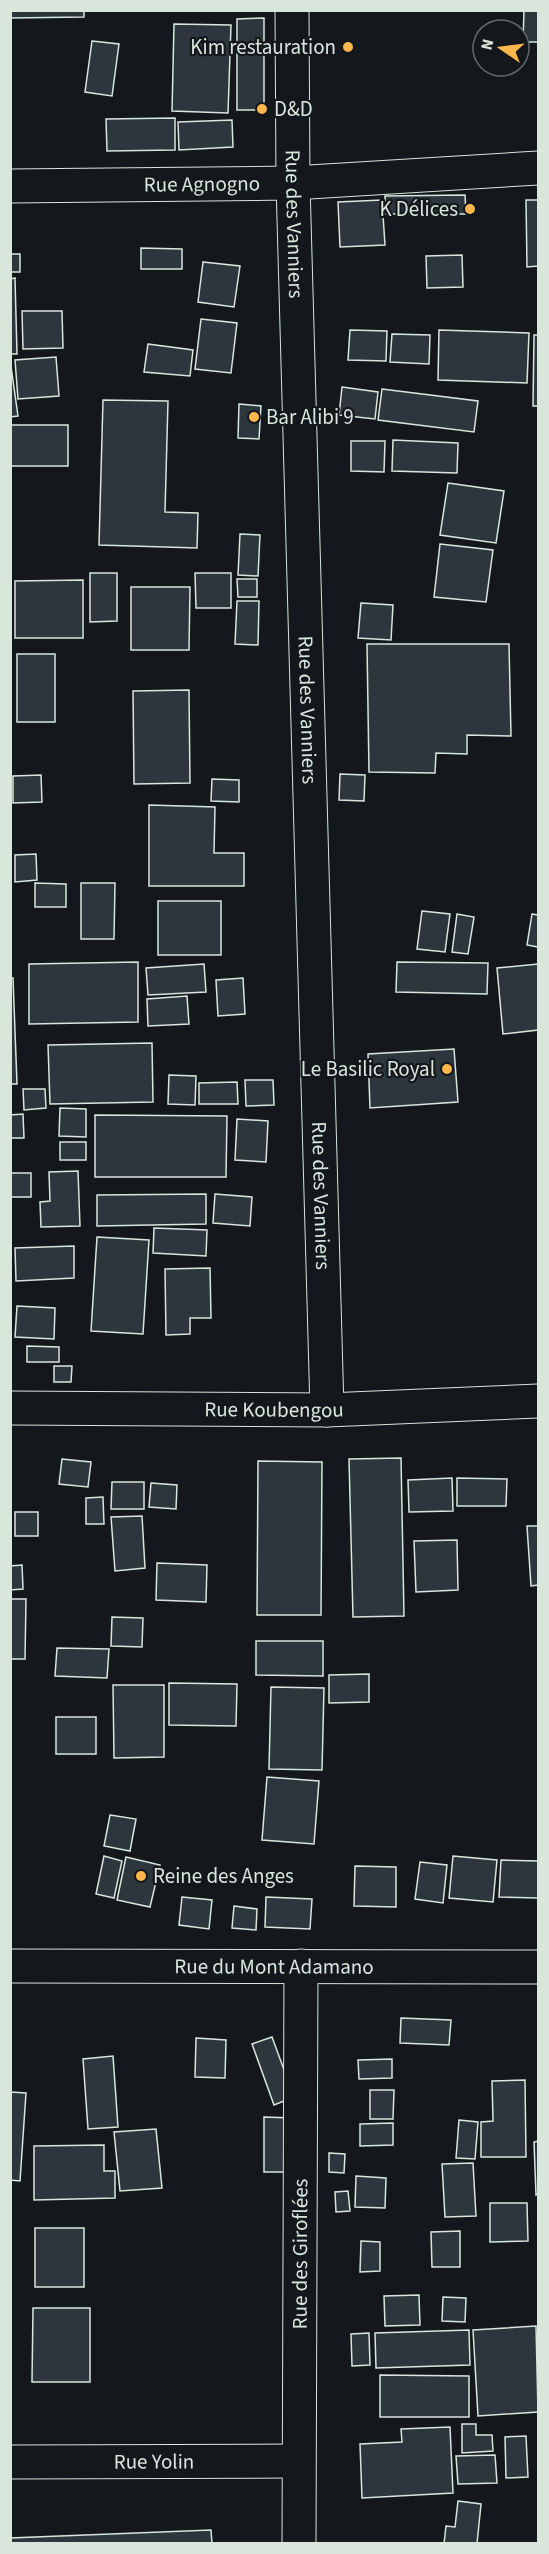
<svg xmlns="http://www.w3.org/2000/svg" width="549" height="2554" font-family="'Source Sans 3',sans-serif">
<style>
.building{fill:#2c363c;stroke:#d8e6dc;stroke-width:1.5}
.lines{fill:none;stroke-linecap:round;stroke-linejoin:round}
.minor-casing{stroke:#d8e6dc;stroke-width:35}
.minor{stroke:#14181c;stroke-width:33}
.poi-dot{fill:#ffb74d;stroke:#14181c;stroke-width:2}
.labels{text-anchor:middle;stroke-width:4.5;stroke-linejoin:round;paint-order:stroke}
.poi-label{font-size:21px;fill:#d8e6dc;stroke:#14181c;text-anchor:end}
.street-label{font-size:21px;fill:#d8e6dc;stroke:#14181c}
</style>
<rect width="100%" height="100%" fill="#14181c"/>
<g class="building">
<polygon points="10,10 84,10 84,17 10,18"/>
<polygon points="524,10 538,10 538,42 523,42"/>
<polygon points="264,18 264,110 237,110 237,19"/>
<polygon points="174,24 231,25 228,113 172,111"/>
<polygon points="92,41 119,44 112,96 85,92"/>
<polygon points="175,118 175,150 107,151 106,119"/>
<polygon points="232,120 233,147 179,150 178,122"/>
<polygon points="465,195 466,214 385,214 385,196"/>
<polygon points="382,200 385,245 340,247 338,202"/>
<polygon points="526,200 538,200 538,266 527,267"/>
<polygon points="141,248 182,249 182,269 141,269"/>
<rect x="10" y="254" width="10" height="18"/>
<polygon points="462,255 463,287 427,288 426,256"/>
<polygon points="203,262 240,266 234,307 198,302"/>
<polygon points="15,278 17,354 10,354 10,279"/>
<polygon points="22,311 62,311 63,348 23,349"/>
<polygon points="201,319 237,323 231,373 195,369"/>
<polygon points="350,330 387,331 386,361 348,360"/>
<polygon points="439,330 529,333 527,383 438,380"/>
<polygon points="392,334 430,335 429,364 390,362"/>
<polygon points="534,335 538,335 538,406 533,406"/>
<polygon points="148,344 193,350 190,376 144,372"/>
<polygon points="56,357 59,396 18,399 15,360"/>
<polygon points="10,359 18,416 10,417"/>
<polygon points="342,387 378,392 375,419 339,415"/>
<polygon points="382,389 478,401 474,432 378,420"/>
<polygon points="103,400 168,401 165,512 198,513 197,548 99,545"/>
<polygon points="239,404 261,406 259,439 238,438"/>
<rect x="10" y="425" width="58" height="41"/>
<polygon points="393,440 458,443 457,473 392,471"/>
<polygon points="351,441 385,441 384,472 351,471"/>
<polygon points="448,483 504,491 496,543 440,535"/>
<polygon points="240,534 260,535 258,576 238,575"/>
<polygon points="440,544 493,550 486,602 434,597"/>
<polygon points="90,573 117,573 117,621 90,622"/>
<polygon points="195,573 231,573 231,608 196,608"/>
<polygon points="237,579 257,579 257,597 238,597"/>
<polygon points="83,580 83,638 15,638 15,581"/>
<polygon points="131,587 190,587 189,650 131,650"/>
<polygon points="237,601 259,601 258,645 235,644"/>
<polygon points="361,603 393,605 391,640 358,638"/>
<polygon points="367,644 509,644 511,736 467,735 467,754 436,753 435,773 369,772"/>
<rect x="17" y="654" width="38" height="68"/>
<polygon points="189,690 190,783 134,784 133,691"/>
<polygon points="340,774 365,775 364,801 339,800"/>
<polygon points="41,775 42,802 13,803 13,776"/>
<polygon points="212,779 239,780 239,802 211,801"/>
<polygon points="149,805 215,807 214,853 244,853 244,886 149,886"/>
<polygon points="36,854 37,880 15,882 15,855"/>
<polygon points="35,883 66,884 66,907 35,907"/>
<polygon points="81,883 115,883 114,939 81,939"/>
<rect x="158" y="901" width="63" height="54"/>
<polygon points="422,911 450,914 445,952 417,949"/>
<polygon points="457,914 474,917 468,954 452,952"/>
<polygon points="532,914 538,915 538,947 527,945"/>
<polygon points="138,962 138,1022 29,1024 29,964"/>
<polygon points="397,962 488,963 487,994 396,992"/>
<polygon points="204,964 206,992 148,995 146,968"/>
<polygon points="538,964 538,1030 503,1034 497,968"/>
<polygon points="10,978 13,978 17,1084 10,1084"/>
<polygon points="243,978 245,1014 218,1016 216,980"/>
<polygon points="187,996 189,1024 148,1026 147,999"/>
<polygon points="152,1043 153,1102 50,1104 48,1045"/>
<polygon points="454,1049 458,1102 370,1108 368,1054"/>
<polygon points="169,1075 196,1076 195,1105 168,1104"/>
<polygon points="245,1080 273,1080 274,1105 246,1106"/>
<polygon points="237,1082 238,1104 199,1104 199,1083"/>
<polygon points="23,1089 45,1089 46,1108 24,1110"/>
<polygon points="60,1108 86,1109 86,1137 59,1136"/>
<polygon points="23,1114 24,1138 10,1138 10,1115"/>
<polygon points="95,1115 227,1116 226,1177 95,1177"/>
<polygon points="237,1119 268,1121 266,1162 235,1160"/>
<rect x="60" y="1142" width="26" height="18"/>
<polygon points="78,1171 80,1226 41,1227 40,1202 50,1201 49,1172"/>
<rect x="10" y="1173" width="21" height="24"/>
<polygon points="206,1194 206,1224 97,1226 97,1195"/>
<polygon points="215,1194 252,1197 250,1226 213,1223"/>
<polygon points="154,1228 207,1230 206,1256 153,1253"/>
<polygon points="97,1237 149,1240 143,1334 91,1331"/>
<polygon points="74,1246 74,1278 16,1281 15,1248"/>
<polygon points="210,1268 211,1318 190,1318 190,1334 166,1335 165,1269"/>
<polygon points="17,1306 55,1308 54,1339 15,1337"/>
<polygon points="27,1346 59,1347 59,1362 27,1362"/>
<polygon points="54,1366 72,1366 71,1382 54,1382"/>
<polygon points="401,1458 404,1616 353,1617 349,1459"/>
<polygon points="62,1459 91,1462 88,1487 59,1484"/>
<polygon points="258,1461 322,1462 321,1615 257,1615"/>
<polygon points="452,1478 453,1511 409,1512 408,1480"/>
<polygon points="457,1478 507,1479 506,1506 457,1506"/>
<polygon points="112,1482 144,1482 144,1509 111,1509"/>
<polygon points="151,1483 177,1485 176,1509 149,1507"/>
<polygon points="103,1497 104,1524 86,1524 86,1498"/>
<rect x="15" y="1512" width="23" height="24"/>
<polygon points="142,1516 145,1568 115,1571 111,1517"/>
<polygon points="527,1526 538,1526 538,1585 531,1586"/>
<polygon points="457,1540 458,1590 416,1592 414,1541"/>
<polygon points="157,1563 207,1565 206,1602 156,1600"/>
<polygon points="22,1565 23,1589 10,1590 10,1566"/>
<polygon points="10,1599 26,1599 25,1659 10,1659"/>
<polygon points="112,1617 143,1618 142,1647 111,1646"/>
<polygon points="256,1641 323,1641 323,1676 256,1675"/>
<polygon points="57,1648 109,1649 107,1678 55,1676"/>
<polygon points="369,1674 369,1702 329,1703 329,1675"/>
<polygon points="169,1683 237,1684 236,1726 169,1725"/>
<polygon points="113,1685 164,1685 164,1757 114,1758"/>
<polygon points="271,1687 324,1688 322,1770 269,1769"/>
<rect x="56" y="1717" width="40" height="37"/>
<polygon points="267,1777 319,1781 314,1844 262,1840"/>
<polygon points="110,1815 136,1819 130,1851 104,1846"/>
<polygon points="104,1856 122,1861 114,1898 96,1894"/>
<polygon points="453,1856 497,1860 493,1902 449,1898"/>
<polygon points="126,1857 160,1865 150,1907 117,1900"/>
<polygon points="501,1860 538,1861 538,1898 499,1897"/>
<polygon points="420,1862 447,1865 443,1903 415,1899"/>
<polygon points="355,1866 396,1867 396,1907 354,1906"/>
<polygon points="182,1897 212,1900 209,1929 179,1925"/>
<polygon points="266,1897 312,1899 310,1929 265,1927"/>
<polygon points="234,1906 257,1909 256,1930 232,1928"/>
<polygon points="401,2018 451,2020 449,2045 400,2043"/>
<polygon points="272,2037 294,2097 274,2105 252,2044"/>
<polygon points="196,2038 226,2040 225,2078 195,2077"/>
<polygon points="113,2056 118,2127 88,2129 83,2059"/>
<polygon points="392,2059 392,2078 359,2079 358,2060"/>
<polygon points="525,2080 526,2157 481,2157 481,2122 493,2121 492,2081"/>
<polygon points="370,2090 394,2090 393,2119 370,2119"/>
<polygon points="10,2092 26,2093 20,2181 10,2180"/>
<polygon points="264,2117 292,2118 291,2172 264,2172"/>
<polygon points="459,2120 478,2122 475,2159 456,2158"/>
<polygon points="393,2123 393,2145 360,2146 360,2124"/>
<polygon points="156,2129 162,2188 120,2191 114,2132"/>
<polygon points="538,2141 538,2194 536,2195 534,2142"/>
<polygon points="104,2145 104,2171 115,2171 115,2198 34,2200 34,2146"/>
<polygon points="329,2153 345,2154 344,2173 329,2172"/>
<polygon points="473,2163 476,2216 445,2217 442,2164"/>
<polygon points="356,2176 386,2178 385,2208 355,2207"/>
<polygon points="348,2191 350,2211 336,2212 335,2192"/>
<polygon points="490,2203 527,2203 528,2241 490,2242"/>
<rect x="35" y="2228" width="49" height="59"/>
<polygon points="460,2231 460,2267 432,2267 431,2232"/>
<polygon points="361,2241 380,2242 380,2271 360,2272"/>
<polygon points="419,2295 420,2325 385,2326 384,2296"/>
<polygon points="443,2297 466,2298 465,2322 442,2321"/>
<polygon points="33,2308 90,2308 90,2382 32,2382"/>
<polygon points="536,2326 538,2412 478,2416 473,2330"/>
<polygon points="469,2330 470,2365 376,2368 375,2333"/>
<polygon points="369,2333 370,2365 352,2366 351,2334"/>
<polygon points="380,2375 469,2376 469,2417 380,2417"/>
<polygon points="462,2424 476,2424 476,2435 492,2435 493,2451 462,2453"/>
<polygon points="450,2427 453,2493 362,2498 360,2444 402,2442 401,2429"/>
<polygon points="526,2436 528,2477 506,2478 505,2437"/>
<polygon points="495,2455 497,2483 458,2484 456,2456"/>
<polygon points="458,2501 481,2504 477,2544 444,2544 446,2526 455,2527"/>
<polygon points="211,2530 212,2544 10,2544 10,2538"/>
</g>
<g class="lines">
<defs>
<g id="minor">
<path id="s1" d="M292,10L293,183L327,1410"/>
<path id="s2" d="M10,186L293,183L538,168"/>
<path id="s3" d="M10,1408L327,1410L538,1401"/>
<path id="s4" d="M10,1966L538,1967"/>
<path id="s5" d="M10,2462L298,2461"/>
<path id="s6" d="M299,2544L301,1966"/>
</g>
</defs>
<use href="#minor" class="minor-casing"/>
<use href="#minor" class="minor"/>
</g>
<g class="poi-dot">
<circle cx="348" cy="47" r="6"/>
<circle cx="262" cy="109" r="6"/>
<circle cx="470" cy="209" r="6"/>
<circle cx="254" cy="417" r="6"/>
<circle cx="447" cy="1069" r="6"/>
<circle cx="141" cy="1876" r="6"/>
</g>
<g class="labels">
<g class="poi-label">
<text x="336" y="54">Kim restauration</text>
<text x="274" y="116" text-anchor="start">D&amp;D</text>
<text x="458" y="216">K Délices</text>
<text x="266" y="424" text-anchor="start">Bar Alibi 9</text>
<text x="435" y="1076">Le Basilic Royal</text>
<text x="153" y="1883" text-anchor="start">Reine des Anges</text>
</g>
<g class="street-label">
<text dy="7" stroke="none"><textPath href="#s2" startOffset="192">Rue Agnogno</textPath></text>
<text dy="7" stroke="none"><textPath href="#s1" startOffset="214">Rue des Vanniers</textPath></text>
<text dy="7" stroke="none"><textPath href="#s1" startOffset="700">Rue des Vanniers</textPath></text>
<text dy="7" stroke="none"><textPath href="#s1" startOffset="1186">Rue des Vanniers</textPath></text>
<text dy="7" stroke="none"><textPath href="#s3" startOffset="264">Rue Koubengou</textPath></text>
<text dy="7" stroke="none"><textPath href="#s4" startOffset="264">Rue du Mont Adamano</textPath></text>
<text dy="7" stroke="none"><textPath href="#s6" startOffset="290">Rue des Giroflées</textPath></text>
<text dy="7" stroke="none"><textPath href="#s5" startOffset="144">Rue Yolin</textPath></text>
</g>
</g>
<rect width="549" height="2554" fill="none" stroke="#d8e6dc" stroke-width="24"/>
<g transform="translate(501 48) rotate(284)"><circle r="28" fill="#14181c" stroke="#626a69" stroke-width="1.5"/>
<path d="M0-4.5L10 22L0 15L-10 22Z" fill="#ffb74d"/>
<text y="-9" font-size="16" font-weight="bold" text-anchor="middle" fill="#d8e6dc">N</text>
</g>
</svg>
